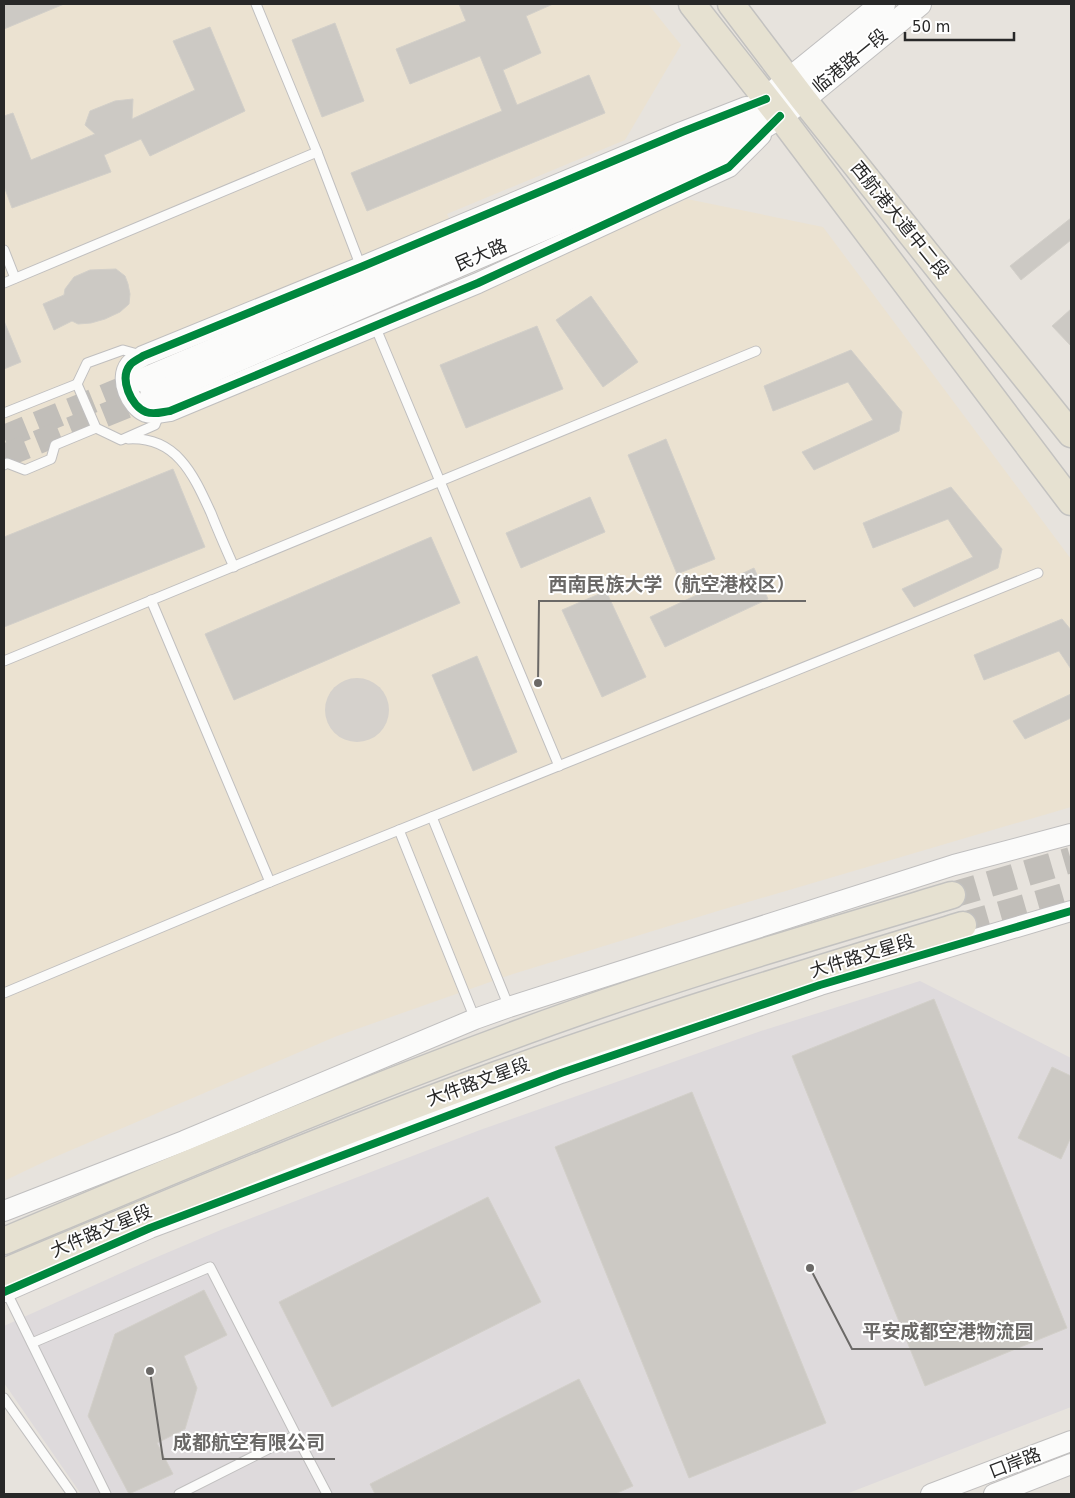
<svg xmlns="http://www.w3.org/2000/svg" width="1075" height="1498" font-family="'DejaVu Sans','Noto Sans SC',sans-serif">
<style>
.industrial{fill:#dedadc}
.education{fill:#ebe2d1}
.plaza{fill:#d5d1cc}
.building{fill:#ccc9c4;stroke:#d2cfc9}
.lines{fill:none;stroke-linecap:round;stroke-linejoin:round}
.secondary-tunnel{stroke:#c1beb9;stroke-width:24;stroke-dasharray:24 12;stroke-linecap:butt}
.primary-tunnel{stroke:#c1beb9;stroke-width:26;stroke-dasharray:26 13;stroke-linecap:butt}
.service-casing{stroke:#c0bfbf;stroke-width:11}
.tertiary-casing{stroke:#c0bfbf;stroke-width:22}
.secondary-casing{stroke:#c0bfbf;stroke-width:26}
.primary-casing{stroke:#c3c2c0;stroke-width:29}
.service{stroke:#fbfbfa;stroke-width:9}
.tertiary{stroke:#fbfbfa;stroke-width:20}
.secondary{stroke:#fbfbfa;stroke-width:24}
.primary{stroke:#e6e1d1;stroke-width:26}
.cycleway-casing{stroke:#fff;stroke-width:11}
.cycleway{stroke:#00873e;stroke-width:8}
.labels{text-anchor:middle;stroke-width:4;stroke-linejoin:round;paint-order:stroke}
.street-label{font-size:18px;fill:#282828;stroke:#fff}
.leader{fill:none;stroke:#6b6967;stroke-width:2}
.callout-dot{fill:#6b6967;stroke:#fff;stroke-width:2}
.callout-label{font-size:19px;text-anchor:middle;font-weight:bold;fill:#6b6967;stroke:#fff;stroke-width:4;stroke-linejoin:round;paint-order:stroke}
</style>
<rect width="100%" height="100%" fill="#e7e3dd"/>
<polygon class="industrial" points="920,981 1071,1058 1071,1407 846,1494 81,1494 4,1383 4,1326 150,1260 223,1229 480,1130 761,1031"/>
<polygon class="education" points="4,4 648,4 681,45 625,140 447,214 454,228 139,367 155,404 473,274 481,289 687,199 823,227 1071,559 1071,807 721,910 513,974 337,1036 48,1160 4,1181"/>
<circle class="plaza" cx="357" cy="710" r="32"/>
<g class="building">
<polygon points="4,4 64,4 4,29"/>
<polygon points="459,4 553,4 526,16 541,53 503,70 517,105 589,75 605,113 367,211 351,173 502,111 480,56 410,84 396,49 466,21"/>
<polygon points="335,23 364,101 322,117 292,40"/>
<polygon points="210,27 245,111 150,156 141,139 104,155 111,172 12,208 4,186 4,116 13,113 31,160 95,134 85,125 90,111 115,101 133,99 132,119 195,90 173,41"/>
<polygon points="1071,218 1071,240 1021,280 1010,266"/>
<polygon points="116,269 125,276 128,284 130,294 129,304 120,312 105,319 91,323 78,324 72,321 54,330 43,304 64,295 65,289 74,277 90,270"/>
<polygon points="591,296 638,362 603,387 556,320"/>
<polygon points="1071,309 1071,346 1052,326"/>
<polygon points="4,321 21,362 4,369"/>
<polygon points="537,326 563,389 466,428 440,365"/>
<polygon points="851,350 902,412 899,431 814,470 802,452 873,420 848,382 773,411 764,386"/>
<polygon points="666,439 715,559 677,574 628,455"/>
<polygon points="173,469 205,547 4,627 4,537"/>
<polygon points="951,487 1002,549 998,568 914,607 902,589 973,557 948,519 873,548 863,523"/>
<polygon points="590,497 605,532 521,568 506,533"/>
<polygon points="431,537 460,603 234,700 205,634"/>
<polygon points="754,568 768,599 665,647 650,617"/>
<polygon points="606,591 646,677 602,697 562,610"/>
<polygon points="1062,619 1071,630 1071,669 1059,651 984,680 974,655"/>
<polygon points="477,656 517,752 473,771 432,675"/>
<polygon points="1071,694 1071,718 1025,739 1013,721"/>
<polygon points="934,999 1067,1328 925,1386 792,1056"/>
<polygon points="1052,1067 1071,1076 1071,1137 1061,1159 1018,1138"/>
<polygon points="692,1092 826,1423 689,1478 555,1147"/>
<polygon points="488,1197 541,1302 332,1407 279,1302"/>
<polygon points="204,1290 227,1335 184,1356 197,1388 185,1429 157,1443 173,1474 129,1494 88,1416 115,1334"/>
<polygon points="579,1379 633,1486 615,1494 375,1494 370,1484"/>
</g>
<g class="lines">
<g class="secondary-tunnel">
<polyline points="4,437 144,380"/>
<polyline points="4,456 152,396"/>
</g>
<g class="primary-tunnel">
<polyline points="952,895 1071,860"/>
<polyline points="963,925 1071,894"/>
</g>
<defs>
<g id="service">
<polyline points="256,4 317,152 361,267"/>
<polyline points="4,250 15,278"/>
<polyline points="4,283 317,152"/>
<polyline points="375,326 559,766"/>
<polyline points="141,355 123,350 87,363 77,384 96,428 121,440 155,425 160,412"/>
<polyline points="4,413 77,384"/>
<path d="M128,439C177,436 194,476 211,513C218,531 226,549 234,567"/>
<polyline points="4,465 7,463 25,470 51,459 55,445 96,428"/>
<polyline points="151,600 270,882"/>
<polyline points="4,661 756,351"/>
<polyline points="432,817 509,1007"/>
<polyline points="399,830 475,1019"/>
<polyline points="4,993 270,882 1038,573"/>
<polyline points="6,1291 106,1494"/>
<polyline points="32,1343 210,1267 296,1435 179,1494"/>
<polyline points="4,1398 72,1494"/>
<polyline points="296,1435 327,1494"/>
</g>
<g id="tertiary">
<path d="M746,107L682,132L361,267L143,356C139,359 133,361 130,365C119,379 131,406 146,412C154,415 162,412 170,411L478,283L729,167L761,135"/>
<polyline points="4,1211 184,1141 475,1019 509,1007 954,865 1071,834"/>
<polyline points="4,1292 150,1228 561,1073 820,985 1071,911"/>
<polyline points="931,1494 1071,1441"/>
<polyline points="994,1494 1071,1464"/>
</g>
<g id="secondary">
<polyline points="144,380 363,287 716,134 766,99 883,4"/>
<polyline points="152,396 724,151 780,116 803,99 919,4"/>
</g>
<g id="primary">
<polyline points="692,4 780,116 1071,502"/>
<polyline points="731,4 803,99 1071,434"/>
<path d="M4,1241C166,1173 328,1104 493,1043C643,986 798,941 952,895"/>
<path d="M4,1272C168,1203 332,1134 499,1074C652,1019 808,972 963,925"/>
</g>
</defs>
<use href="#service" class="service-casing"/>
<use href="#tertiary" class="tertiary-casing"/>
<use href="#secondary" class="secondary-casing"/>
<use href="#primary" class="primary-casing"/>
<use href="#service" class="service"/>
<use href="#tertiary" class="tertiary"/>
<use href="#secondary" class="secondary"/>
<use href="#primary" class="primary"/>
<defs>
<g id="cycleway">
<path d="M766,99L682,132L361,267L143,356C139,359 133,361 130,365C119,379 131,406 146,412C154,415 162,412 170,411L478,283L729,167L780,116"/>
<polyline points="4,1292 150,1228 561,1073 820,985 1071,911"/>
</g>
</defs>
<use href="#cycleway" class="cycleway-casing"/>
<use href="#cycleway" class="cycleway"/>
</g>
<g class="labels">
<g class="street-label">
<text transform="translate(850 61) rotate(-39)" y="6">临港路一段</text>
<text transform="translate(900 220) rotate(51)" y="6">西航港大道中二段</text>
<text transform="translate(481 255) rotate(-23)" y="6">民大路</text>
<text transform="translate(862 956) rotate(-17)" y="6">大件路文星段</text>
<text transform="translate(478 1082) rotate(-20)" y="6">大件路文星段</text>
<text transform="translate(101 1231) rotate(-23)" y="6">大件路文星段</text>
<text transform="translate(1015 1463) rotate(-21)" y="6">口岸路</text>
</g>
</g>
<path class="leader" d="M538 683L539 601H806M810 1268L852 1349H1043M150 1371L163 1459H335"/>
<g class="callout-dot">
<circle cx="538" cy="683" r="5"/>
<circle cx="810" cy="1268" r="5"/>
<circle cx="150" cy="1371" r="5"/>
</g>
<g class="callout-label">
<text x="672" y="591">西南民族大学（航空港校区）</text>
<text x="948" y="1338">平安成都空港物流园</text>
<text x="249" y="1449">成都航空有限公司</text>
</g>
<rect width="1075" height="1498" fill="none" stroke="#282828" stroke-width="10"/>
<path d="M905 32v8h109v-8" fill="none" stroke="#282828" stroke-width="2.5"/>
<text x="912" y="32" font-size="15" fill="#282828" stroke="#ffffff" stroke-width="4" paint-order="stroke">50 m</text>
</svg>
